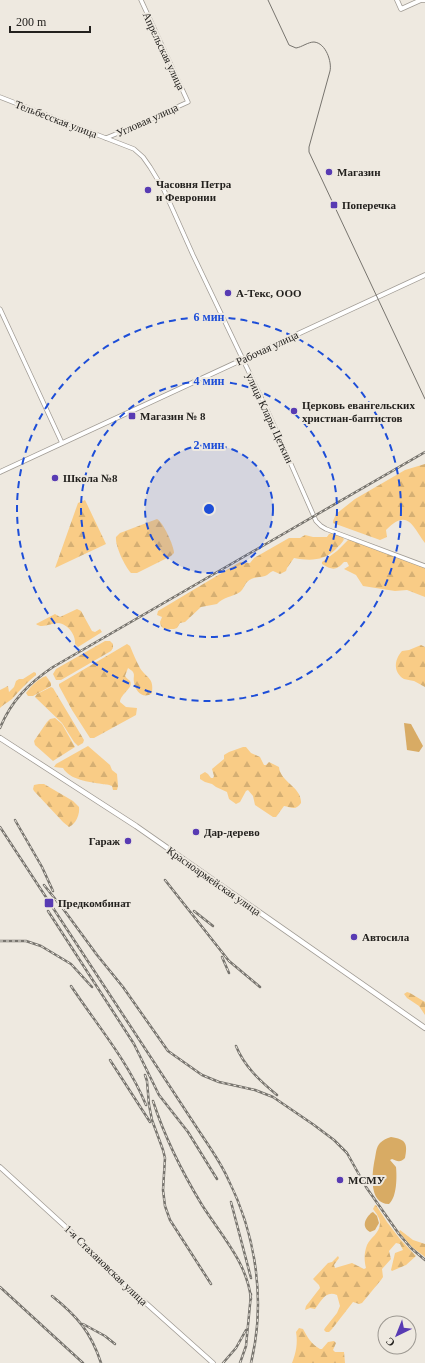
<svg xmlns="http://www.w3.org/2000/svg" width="425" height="1363" font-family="'Times New Roman',serif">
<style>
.forest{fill:url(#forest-firs)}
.water{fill:#d8ab64}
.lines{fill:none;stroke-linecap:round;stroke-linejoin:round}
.tertiary-casing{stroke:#a09b94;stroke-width:5}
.secondary-casing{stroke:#a09b94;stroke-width:5.5}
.primary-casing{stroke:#a09b94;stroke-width:6}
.tertiary{stroke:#fff;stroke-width:3.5}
.secondary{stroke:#fff;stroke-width:4}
.primary{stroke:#fff;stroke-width:4.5}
.tram{stroke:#77746e;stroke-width:1}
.rail-casing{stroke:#77746e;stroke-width:2.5}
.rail{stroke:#eee9e0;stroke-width:1;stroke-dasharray:3;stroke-linecap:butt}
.ring{fill:none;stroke:#1d4ed8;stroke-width:2;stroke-dasharray:7 5}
.poi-dot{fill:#583bb3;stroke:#eee9e0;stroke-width:1.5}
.labels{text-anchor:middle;stroke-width:4;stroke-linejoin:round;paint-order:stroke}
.street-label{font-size:11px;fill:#23211e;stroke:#eee9e0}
.poi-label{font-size:11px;font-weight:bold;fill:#23211e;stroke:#eee9e0;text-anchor:start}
.centre{fill:#1d4ed8;stroke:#eee9e0;stroke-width:2}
.ring-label{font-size:12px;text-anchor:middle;font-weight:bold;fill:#1d4ed8;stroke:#eee9e0;stroke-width:4;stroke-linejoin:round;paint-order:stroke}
</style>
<defs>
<pattern id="forest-firs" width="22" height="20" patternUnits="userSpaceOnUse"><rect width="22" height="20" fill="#f9cc86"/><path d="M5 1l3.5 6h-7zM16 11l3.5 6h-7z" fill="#d5af73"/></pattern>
</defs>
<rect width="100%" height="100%" fill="#eee9e0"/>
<g class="forest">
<path d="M425,464V543C412,526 408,508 386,530L387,537L380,540L333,523V521L336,514L355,499L405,470Z"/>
<polygon points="85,500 106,544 55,568 78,503"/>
<path d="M157,519C163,522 174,546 174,553L171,556L137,573H131C125,567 115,546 116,537L120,533Z"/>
<path d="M332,533L342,537L344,539C342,544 339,545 336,549C324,561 310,561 294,558L287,568L286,571L280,574L273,571C270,572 268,575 265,576C258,578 254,576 247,582C244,585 244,589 240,592C232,597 223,597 217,604L201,607L185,622L180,623L177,628L174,629H164L161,626L160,622L162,617L157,615L158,611L240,562L250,563L254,558L289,538H300L305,535L313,537H327L329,534Z"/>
<path d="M349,539L425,567V597L407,590L395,591L363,586L356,575L344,569L349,566L347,562H344C336,571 332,570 322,564V562L337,551Z"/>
<path d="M77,609L81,611L92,631L95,632L100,629L102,632L78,647L75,644C76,635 68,624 58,623C51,623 42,629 36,624L55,614L60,617Z"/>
<polygon points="105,641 110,641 113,644 113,648 111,651 61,680 56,680 53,674 56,669"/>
<path d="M127,644L130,646C133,653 136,661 140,668C147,679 154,677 152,693C143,700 135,691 134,682C133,678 135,675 133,672C132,670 129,669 128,668L125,676C126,678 128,679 130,681C134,688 121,693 120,702L126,707L137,708L136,715L94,738H90L72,710L59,686V684Z"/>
<path d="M421,645L425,647V687C421,685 418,683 414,681C410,680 407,680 404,679C393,672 394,660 402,651L409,650Z"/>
<path d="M34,672L36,673V675C27,682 20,690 13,698C10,701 4,704 0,708V690L8,686L9,692L14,687L16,681L19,679H23Z"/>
<path d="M46,676L51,683V686L33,696H28L26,693C31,686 38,679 46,676Z"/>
<polygon points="51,687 53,688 84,740 83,743 78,746 74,742 62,723 36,698 35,697 37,694"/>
<polygon points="55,718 62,724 75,747 53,761 35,745 34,741 47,722 50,719"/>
<path d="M88,746L110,765L112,770L117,774L118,786L117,790H113L112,786C108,784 106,785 102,784C89,782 70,780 63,768L54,767L56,764Z"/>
<path d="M243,747H246L251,753L260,757L264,765H266L269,762L279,767C280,782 302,787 301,803C296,811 291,807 284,806L276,817H273L255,805L253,796L248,790L246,791L240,802L236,804L229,799L227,792L216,787L212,784L205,782L200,779V775L205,772L208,774L211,778H213L214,776L212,769L224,759V755L229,752Z"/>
<path d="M39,784H44L73,801L79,807C80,814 76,824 69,827L63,822L34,791L33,789L34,785Z"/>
<polygon points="407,992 410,993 425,1002 425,1015 419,1006 407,998 404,994"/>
<path d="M375,1205H376L387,1222L400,1239L416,1256L406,1265L392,1271L391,1270L395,1253L403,1250L400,1244L396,1243L389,1251L391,1259L382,1269L383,1277L381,1280L362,1303L359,1304L353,1302L332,1329L329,1332H326L324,1330L325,1328L337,1313L340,1306L337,1295C325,1290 321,1302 315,1309L310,1308L305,1310L306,1306L320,1288L319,1285L313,1279L328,1263L332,1262L338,1256L339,1258L334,1265L335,1268L352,1263L364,1269L366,1268C364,1260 364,1253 367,1245C370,1238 380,1233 380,1223C380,1218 376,1213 373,1209Z"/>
<polygon points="400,1230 413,1240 425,1244 425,1257 412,1247 399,1232"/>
<path d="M299,1328L303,1329C308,1338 311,1344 320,1349H322L328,1342L334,1341L336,1343L333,1350L335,1352H344L345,1363H292C296,1353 298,1343 296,1332Z"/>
</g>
<g class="water">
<polygon points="404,723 411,724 423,746 419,752 407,750"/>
<path d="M391,1137C406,1139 408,1144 405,1158C400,1163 397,1161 392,1159L390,1160L396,1167C397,1177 397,1197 389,1204C368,1204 372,1172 375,1158C376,1154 376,1147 380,1143C383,1140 387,1138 391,1137Z"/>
<path d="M371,1213L373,1212L377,1216L379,1223L375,1230L370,1232C361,1227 365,1219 371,1213Z"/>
</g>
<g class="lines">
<defs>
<g id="tertiary">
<polyline points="0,97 134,149 143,157 150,167 164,190 193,255 268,412 316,521 321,526 326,529 425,566"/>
<polyline points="106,138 133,127 188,102 141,0"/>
<polyline points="0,309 62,443"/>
</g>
<g id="secondary">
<polyline points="397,0 401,9 421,0 425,0"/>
<polyline points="0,472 425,275"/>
<polyline points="0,1167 80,1240 101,1263 213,1363"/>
</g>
<polyline id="primary" points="0,738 136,826 425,1028"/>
</defs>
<use href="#tertiary" class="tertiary-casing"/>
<use href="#secondary" class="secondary-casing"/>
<use href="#primary" class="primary-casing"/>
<use href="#tertiary" class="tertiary"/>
<use href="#secondary" class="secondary"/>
<use href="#primary" class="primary"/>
<path class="tram" d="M268,0L289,45L296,48C302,47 308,42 314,42C326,43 332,62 330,71L309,147V152L425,399"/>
<defs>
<g id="rail">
<path d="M0,728C11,701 29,683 53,667L425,452"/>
<polyline points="15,820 42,867 53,891"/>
<path d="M0,827L201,1134C211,1149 221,1163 228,1179C256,1235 266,1301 251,1363"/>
<polyline points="165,880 229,961 260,987"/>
<polyline points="44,885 64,910 97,955 123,987 168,1051 202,1075 219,1082 255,1090 273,1097 314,1125 334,1140 347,1153 366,1187 399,1234 411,1248 425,1260"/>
<polyline points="48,911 134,1044 159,1095 188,1132 217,1179"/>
<polyline points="194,911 213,926"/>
<polyline points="0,941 26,941 41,946 71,964 92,987"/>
<polyline points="222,957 229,973"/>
<path d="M71,986C97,1025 128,1061 146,1105"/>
<path d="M236,1046C244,1066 260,1081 277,1095"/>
<polyline points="110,1060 150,1122"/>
<polyline points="145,1075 147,1081 149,1105 152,1120 163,1150 165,1158 163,1190 165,1206 170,1220 211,1284"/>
<path d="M153,1101C165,1138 182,1172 202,1205C221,1235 247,1262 251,1299"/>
<polyline points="231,1202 251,1278"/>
<polyline points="0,1287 83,1363"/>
<path d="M52,1296C77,1316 91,1332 101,1363"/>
<polyline points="83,1324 105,1336 115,1344"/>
<polyline points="223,1363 236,1348 246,1330"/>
<polyline points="240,1363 246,1346 251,1294"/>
</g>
</defs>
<use href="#rail" class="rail-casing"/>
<use href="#rail" class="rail"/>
</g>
<circle cx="209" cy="509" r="64" fill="#1d4ed8" fill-opacity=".12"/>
<g class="ring">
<circle cx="209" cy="509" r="64"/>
<circle cx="209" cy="509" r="128"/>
<circle cx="209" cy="509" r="192"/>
</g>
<g class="poi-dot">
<circle cx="329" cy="172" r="4"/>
<circle cx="148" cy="190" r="4"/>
<rect x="330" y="201" width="8" height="8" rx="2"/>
<circle cx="228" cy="293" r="4"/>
<circle cx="294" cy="411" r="4"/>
<rect x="128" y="412" width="8" height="8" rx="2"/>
<circle cx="55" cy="478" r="4"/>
<circle cx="196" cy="832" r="4"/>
<circle cx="128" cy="841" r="4"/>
<rect x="44" y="898" width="10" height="10" rx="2"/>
<circle cx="354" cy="937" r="4"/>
<circle cx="340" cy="1180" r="4"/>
</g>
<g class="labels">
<g class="street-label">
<text transform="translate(164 51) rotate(65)" y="4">Апрельская улица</text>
<text transform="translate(56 119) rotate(21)" y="4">Тельбесская улица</text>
<text transform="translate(147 120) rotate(-24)" y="4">Угловая улица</text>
<text transform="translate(267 348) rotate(-25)" y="4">Рабочая улица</text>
<text transform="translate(270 418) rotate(65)" y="4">улица Клары Цеткин</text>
<text transform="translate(214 881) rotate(35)" y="4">Красноармейская улица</text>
<text transform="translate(106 1265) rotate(44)" y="4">1-я Стахановская улица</text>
</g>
<g class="poi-label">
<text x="337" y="176">Магазин</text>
<text x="156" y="188">Часовня Петра<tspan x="156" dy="13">и Февронии</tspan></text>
<text x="342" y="209">Поперечка</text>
<text x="236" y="297">А-Текс, ООО</text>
<text x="302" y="409">Церковь евангельских<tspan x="302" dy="13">христиан-баптистов</tspan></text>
<text x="140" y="420">Магазин № 8</text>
<text x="63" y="482">Школа №8</text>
<text x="204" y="836">Дар-дерево</text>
<text x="120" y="845" text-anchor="end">Гараж</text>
<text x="58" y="907">Предкомбинат</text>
<text x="362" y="941">Автосила</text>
<text x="348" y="1184">МСМУ</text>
</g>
</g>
<circle cx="209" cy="509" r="6" class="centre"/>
<g class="ring-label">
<text x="209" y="321">6 мин</text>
<text x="209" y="385">4 мин</text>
<text x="209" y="449">2 мин</text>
</g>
<g transform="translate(397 1335) rotate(223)"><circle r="19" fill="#eee9e0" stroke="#9d9992"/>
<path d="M0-3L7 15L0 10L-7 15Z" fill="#583bb3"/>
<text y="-6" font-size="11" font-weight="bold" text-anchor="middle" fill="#23211e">С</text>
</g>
<path d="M10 26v6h80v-6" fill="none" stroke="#23211e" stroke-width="2"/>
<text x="16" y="26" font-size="12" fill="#23211e" stroke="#eee9e0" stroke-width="3" paint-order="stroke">200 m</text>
</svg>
